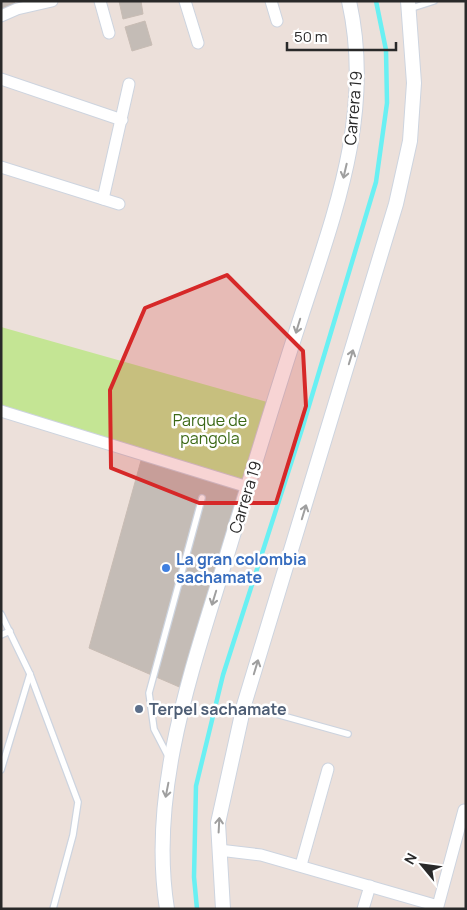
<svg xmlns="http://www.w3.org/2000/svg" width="467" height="910" font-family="Manrope,sans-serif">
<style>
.green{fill:#c4e594}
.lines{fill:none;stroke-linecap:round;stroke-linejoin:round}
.stream{stroke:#69f0f3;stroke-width:4.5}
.building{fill:#c4bcb6;stroke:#c8bcb4}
.service-casing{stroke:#cdd4df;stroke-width:8}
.minor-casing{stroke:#cdd4df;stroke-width:13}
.tertiary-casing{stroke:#cdd4df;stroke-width:16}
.service{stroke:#fff;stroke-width:5.5}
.minor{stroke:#fff;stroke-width:11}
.tertiary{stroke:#fff;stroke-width:14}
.oneway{stroke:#9f9f9f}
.marked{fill:#d62828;fill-opacity:0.2;stroke:#d62828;stroke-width:4;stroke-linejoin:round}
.shop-dot{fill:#3f7fe0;stroke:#fff;stroke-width:2}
.service-dot{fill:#5c6f8a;stroke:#fff;stroke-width:2}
.labels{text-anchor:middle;stroke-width:5;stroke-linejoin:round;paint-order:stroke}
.street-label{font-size:16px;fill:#292929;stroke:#fff}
.park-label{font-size:16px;fill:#3c6917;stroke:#fff}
.shop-label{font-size:16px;font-weight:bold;fill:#366cbe;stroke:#fff;text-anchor:start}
.service-label{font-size:16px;font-weight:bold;fill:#4e5e75;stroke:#fff;text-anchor:start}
</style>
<rect width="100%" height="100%" fill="#ece0da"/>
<polygon class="green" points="1,327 274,404 245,484 1,409"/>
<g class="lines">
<polyline class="stream" points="197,909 194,877 196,786 223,675 302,429 376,182 387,103 386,50 376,1"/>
</g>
<g class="building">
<polygon points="1,1 14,1 15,4 1,9"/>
<polygon points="119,1 141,1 143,14 123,19"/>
<polygon points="145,21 152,45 132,51 125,27"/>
<polygon points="142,457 245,489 184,689 89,648"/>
</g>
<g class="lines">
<defs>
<g id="service">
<polyline points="409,9 434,1"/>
<polyline points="1,614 30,674 78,802 73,835 53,909"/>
<polyline points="1,635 10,631"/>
<polyline points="244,705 348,734"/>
<polyline points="169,758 154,729 149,693 202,498"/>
<polyline points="1,770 30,674"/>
</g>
<g id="minor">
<polyline points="100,1 109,33"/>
<polyline points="185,1 198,43"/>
<polyline points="271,1 277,21"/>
<polyline points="1,16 17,9 52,1"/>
<polyline points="1,79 122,120"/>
<polyline points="1,167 119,204"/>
<polyline points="103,199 129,84"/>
<polyline points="1,411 248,487"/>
<polyline points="219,850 261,855 438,906 464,810"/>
<polyline points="301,865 328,769"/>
<polyline points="363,909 370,886"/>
</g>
<g id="tertiary">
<path d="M167,909C148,790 193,667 227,555C251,476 275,396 301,317C335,212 374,113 349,1"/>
<polyline points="223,909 218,823 244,705 396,204 410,141 414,83 408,1"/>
</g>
</defs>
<use href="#service" class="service-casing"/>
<use href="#minor" class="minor-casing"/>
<use href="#tertiary" class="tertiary-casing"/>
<use href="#service" class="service"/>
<use href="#minor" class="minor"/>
<use href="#tertiary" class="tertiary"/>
</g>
<defs><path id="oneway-shaft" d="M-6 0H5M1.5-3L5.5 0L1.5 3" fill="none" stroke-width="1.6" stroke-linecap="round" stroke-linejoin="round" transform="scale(1.25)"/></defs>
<g class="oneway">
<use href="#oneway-shaft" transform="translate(345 171) rotate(103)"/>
<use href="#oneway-shaft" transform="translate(298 326) rotate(107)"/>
<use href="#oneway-shaft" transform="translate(351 357) rotate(-73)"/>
<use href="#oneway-shaft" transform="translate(304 512) rotate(-73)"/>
<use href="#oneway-shaft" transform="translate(214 598) rotate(107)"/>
<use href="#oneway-shaft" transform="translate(256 667) rotate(-73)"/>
<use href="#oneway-shaft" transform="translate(167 790) rotate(101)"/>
<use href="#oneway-shaft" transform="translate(219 825) rotate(-87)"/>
</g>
<path class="marked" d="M227,275L303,351L306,406L276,503H199L111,468L110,390L145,308Z"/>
<circle class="shop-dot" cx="166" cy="568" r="5"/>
<circle class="service-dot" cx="139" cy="709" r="5"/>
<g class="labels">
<g class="street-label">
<text transform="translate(353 108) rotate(-85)" y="6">Carrera 19</text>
<text transform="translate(245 497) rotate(-73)" y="6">Carrera 19</text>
</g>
<g class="park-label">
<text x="210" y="426">Parque de<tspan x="210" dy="18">pangola</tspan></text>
</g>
<g class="shop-label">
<text x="176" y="565">La gran colombia<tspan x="176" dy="18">sachamate</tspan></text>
</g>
<g class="service-label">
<text x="149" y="715">Terpel sachamate</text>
</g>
</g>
<rect width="467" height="910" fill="none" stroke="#292929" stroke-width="5"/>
<g transform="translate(422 865) rotate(299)" stroke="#ffffff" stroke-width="4" paint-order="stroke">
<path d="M0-4L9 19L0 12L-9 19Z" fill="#292929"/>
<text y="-8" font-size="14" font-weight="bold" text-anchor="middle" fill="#292929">N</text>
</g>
<path d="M287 42v8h109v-8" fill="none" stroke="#292929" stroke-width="2.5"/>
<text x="294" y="42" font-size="15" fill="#292929" stroke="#ffffff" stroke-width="4" paint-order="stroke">50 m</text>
</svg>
